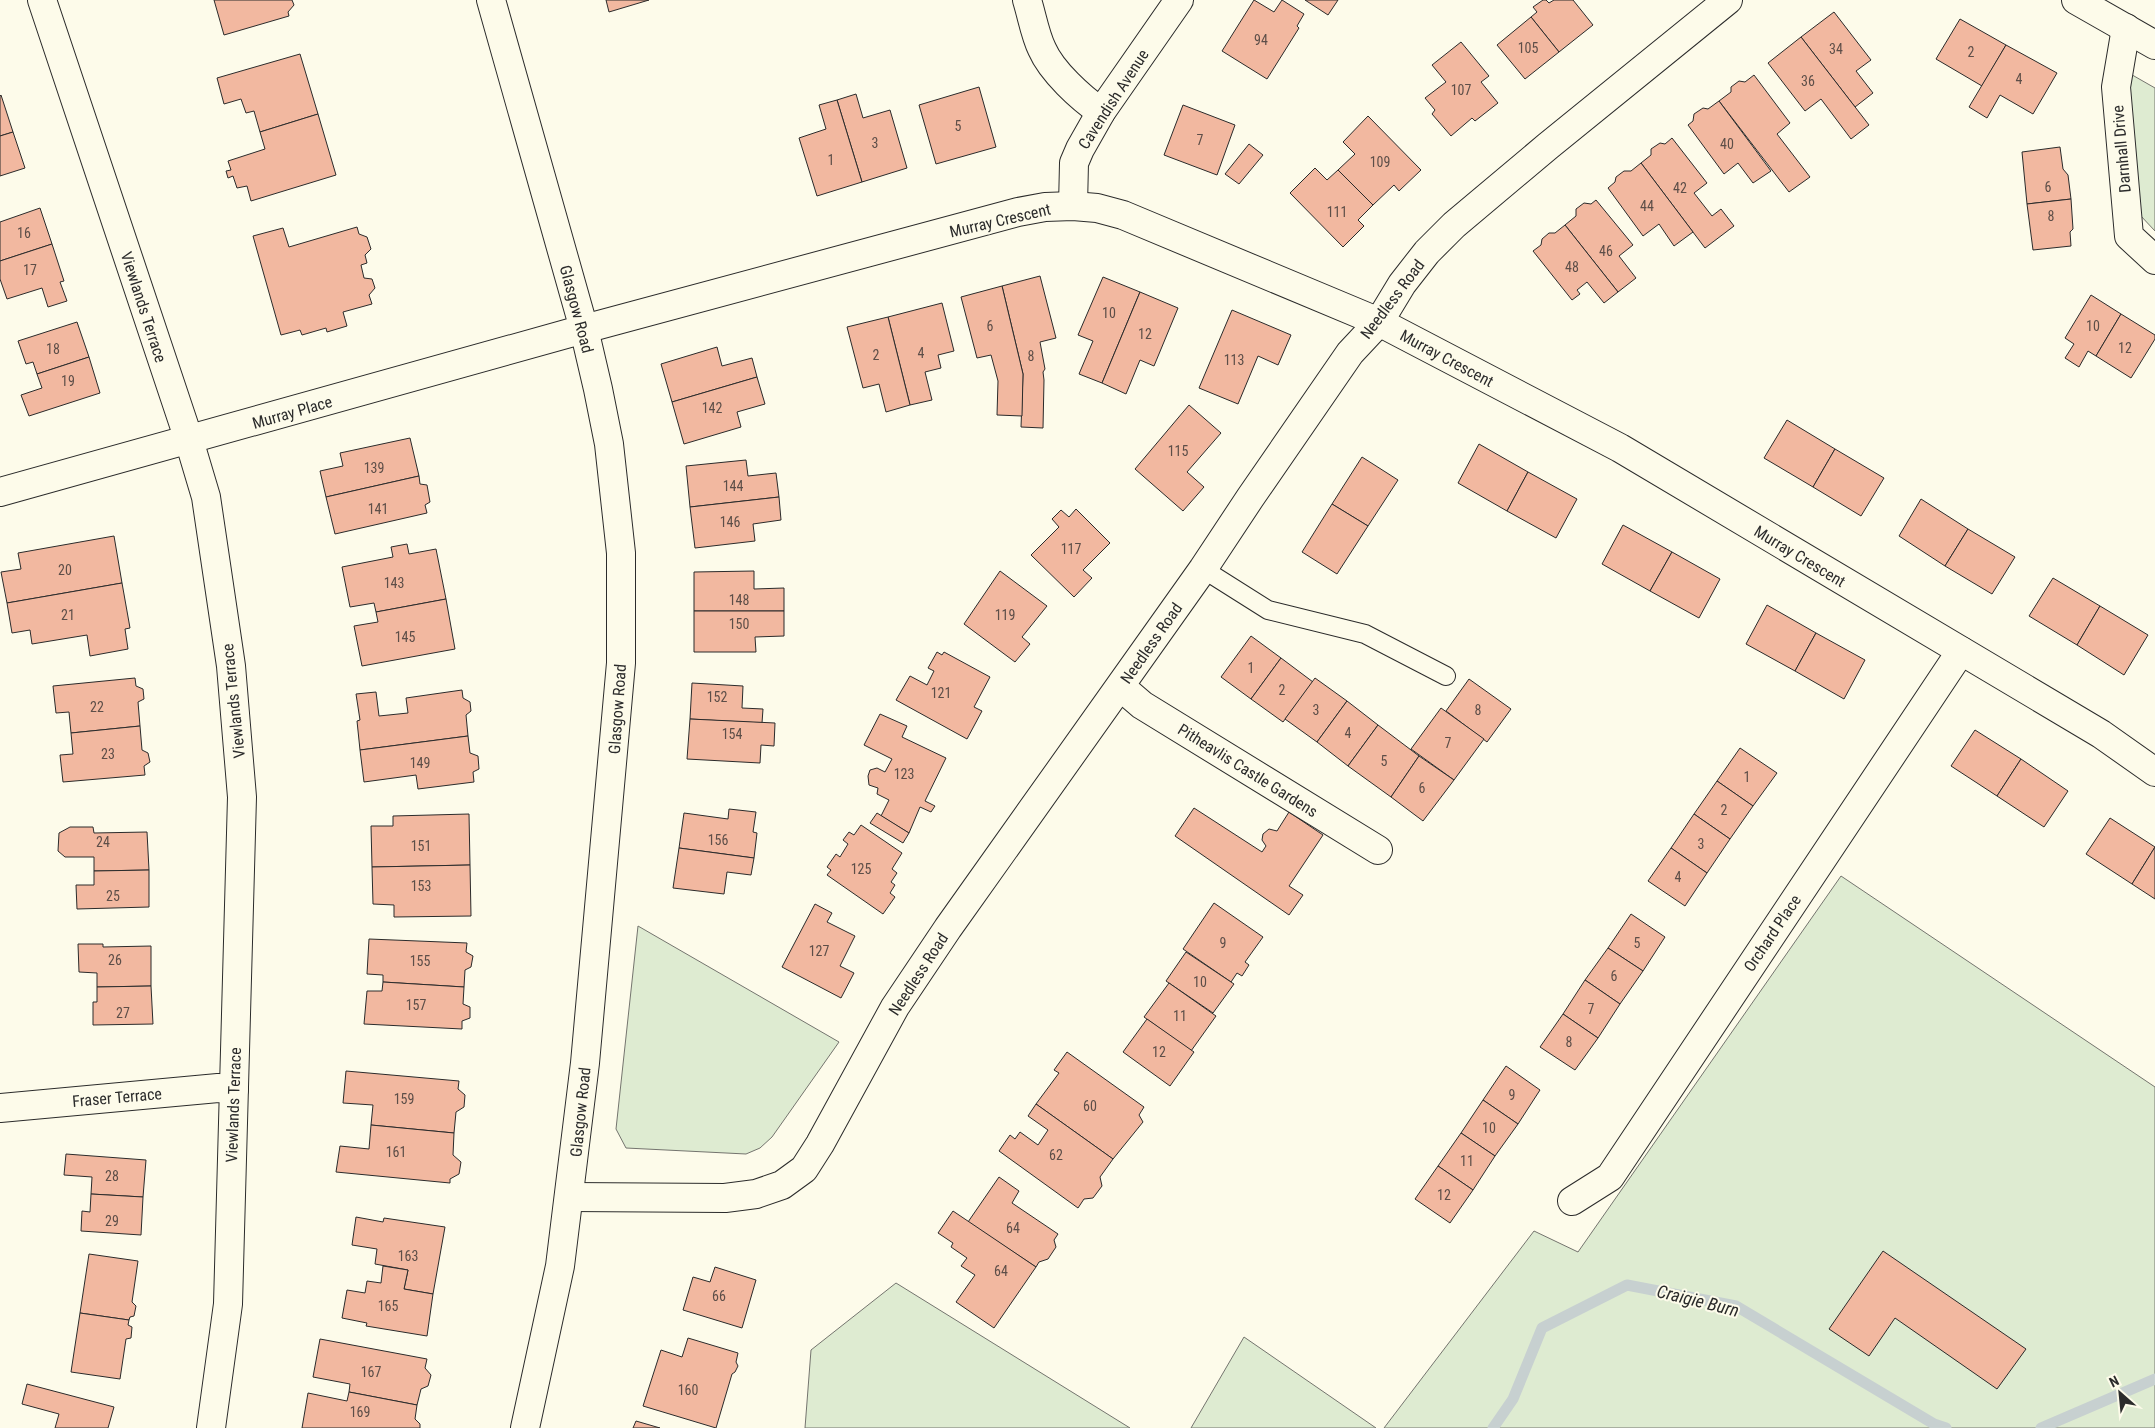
<svg xmlns="http://www.w3.org/2000/svg" width="2155" height="1428" font-family="'Roboto Condensed',sans-serif">
<style>
.green{fill:#deebd1;stroke:#74746e}
.lines{fill:none;stroke-linecap:round;stroke-linejoin:round}
.stream{stroke:#c7d0d0;stroke-width:11}
.building{fill:#f2b8a0;stroke:#2b2b2b}
.lane-casing{stroke:#2b2b2b;stroke-width:20}
.street-casing{stroke:#2b2b2b;stroke-width:30}
.primary-casing{stroke:#2b2b2b;stroke-width:30}
.lane{stroke:#fdfbea;stroke-width:18}
.street{stroke:#fdfbea;stroke-width:28}
.primary{stroke:#fdfbea;stroke-width:28}
.labels{text-anchor:middle;stroke-width:4;stroke-linejoin:round;paint-order:stroke}
.number-label{font-size:14px;fill:#5d4e48}
.street-label{font-size:16px;fill:#2b2b2b;stroke:#fdfbea}
.water-label{font-size:18px;font-style:italic;fill:#2b2b2b;stroke:#fdfbea}
</style>
<rect width="100%" height="100%" fill="#fdfbea"/>
<g class="green">
<polygon points="2127,72 2155,88 2155,231 2140,215"/>
<polygon points="1841,876 2155,1087 2155,1428 1384,1428 1534,1231 1578,1252"/>
<polygon points="638,926 839,1042 772,1137 760,1148 746,1154 626,1148 616,1129"/>
<polygon points="896,1283 1130,1428 805,1428 811,1350"/>
<polygon points="1244,1337 1376,1428 1191,1428"/>
</g>
<g class="lines">
<g class="stream">
<polyline points="1493,1428 1513,1399 1542,1328 1627,1285 1736,1306 1934,1424 1946,1428"/>
<polyline points="2041,1428 2155,1379"/>
</g>
</g>
<g class="building">
<polygon points="214,0 292,0 294,5 288,12 289,16 224,35"/>
<polygon points="606,0 649,0 609,12"/>
<polygon points="1254,0 1274,12 1282,0 1304,14 1297,26 1299,28 1267,79 1222,51"/>
<polygon points="1305,0 1338,0 1328,15"/>
<polygon points="1543,0 1546,0 1549,3 1554,0 1573,0 1593,25 1559,52 1531,17 1537,12 1533,7"/>
<polygon points="1834,12 1871,60 1856,71 1873,93 1855,107 1801,37"/>
<polygon points="1531,17 1559,52 1525,79 1497,45"/>
<polygon points="1960,19 2006,45 1982,86 1936,59"/>
<polygon points="1801,37 1869,125 1851,139 1821,99 1805,111 1768,63"/>
<polygon points="1461,42 1489,76 1481,82 1498,103 1475,121 1472,118 1451,136 1432,114 1435,110 1425,98 1446,82 1432,65"/>
<polygon points="2006,45 2057,73 2033,114 2000,95 1987,118 1969,107"/>
<polygon points="300,54 318,114 260,132 254,111 246,113 241,99 224,104 217,78"/>
<polygon points="1754,75 1790,123 1777,134 1810,177 1789,192 1719,101 1731,92 1731,87 1739,81 1745,82"/>
<polygon points="979,87 996,147 936,164 919,105"/>
<polygon points="856,94 863,118 890,110 907,168 862,182 837,100"/>
<polygon points="1,95 13,132 0,136 0,96"/>
<polygon points="837,100 862,182 817,196 799,138 826,129 819,105"/>
<polygon points="1719,101 1771,171 1753,183 1738,163 1724,174 1688,125 1693,121 1694,114 1703,108 1708,109"/>
<polygon points="1183,105 1235,125 1217,175 1164,155"/>
<polygon points="318,114 336,175 251,201 247,186 237,188 233,176 228,178 226,171 231,170 228,161 265,149 260,132"/>
<polygon points="1368,116 1421,170 1399,191 1394,185 1373,205 1338,170 1355,154 1343,142"/>
<polygon points="13,132 25,168 0,176 0,136"/>
<polygon points="1672,138 1707,183 1694,193 1712,216 1721,209 1734,226 1705,248 1641,163 1651,155 1651,149 1660,143 1665,144"/>
<polygon points="1249,144 1263,155 1239,184 1225,174"/>
<polygon points="2060,147 2063,169 2068,175 2071,199 2027,204 2022,152"/>
<polygon points="1641,163 1693,232 1674,246 1659,224 1643,236 1608,188 1615,182 1616,177 1624,171 1631,171"/>
<polygon points="1315,168 1327,180 1338,170 1373,205 1358,220 1364,226 1343,247 1290,193"/>
<polygon points="2071,199 2073,229 2070,232 2071,246 2033,250 2027,204"/>
<polygon points="1596,200 1633,245 1619,256 1636,278 1618,292 1565,225 1576,216 1576,209 1584,203 1591,204"/>
<polygon points="40,208 52,244 0,261 0,222"/>
<polygon points="1565,225 1618,292 1604,303 1587,282 1577,290 1580,294 1572,300 1533,251 1541,245 1542,239 1549,233 1555,233"/>
<polygon points="357,227 359,234 367,237 371,249 365,255 367,263 361,265 364,278 372,279 375,288 369,295 372,304 343,312 347,326 327,332 326,328 302,335 300,330 281,335 253,236 283,228 289,247"/>
<polygon points="52,244 64,281 60,282 67,301 48,307 42,288 7,299 0,279 0,261"/>
<polygon points="1040,276 1056,338 1040,342 1045,369 1043,372 1044,380 1043,428 1021,427 1023,374 1002,286"/>
<polygon points="1103,277 1140,292 1102,383 1079,374 1093,341 1078,335"/>
<polygon points="1002,286 1023,374 1022,416 997,415 998,381 991,355 977,358 961,297"/>
<polygon points="1140,292 1178,308 1154,366 1140,360 1126,394 1102,383"/>
<polygon points="2091,295 2121,314 2096,356 2088,351 2079,367 2065,358 2074,344 2065,338"/>
<polygon points="942,303 954,351 938,355 941,368 925,372 932,400 910,405 888,317"/>
<polygon points="1232,310 1291,335 1278,365 1258,356 1238,404 1199,388"/>
<polygon points="2121,314 2155,335 2155,339 2131,378 2096,356"/>
<polygon points="888,317 910,405 886,412 879,384 863,388 847,327"/>
<polygon points="77,322 89,357 37,374 33,362 26,364 18,341"/>
<polygon points="717,347 722,366 752,358 757,377 672,402 661,364"/>
<polygon points="89,357 100,393 29,416 21,395 42,388 37,374"/>
<polygon points="757,377 765,404 737,412 741,427 684,444 672,402"/>
<polygon points="1189,405 1221,433 1187,472 1204,487 1183,511 1135,469"/>
<polygon points="1787,420 1835,449 1813,487 1764,458"/>
<polygon points="410,438 419,476 326,497 320,471 343,466 340,453"/>
<polygon points="1479,444 1528,472 1507,511 1458,483"/>
<polygon points="1835,449 1884,478 1861,516 1813,487"/>
<polygon points="1362,457 1398,480 1368,526 1332,504"/>
<polygon points="746,460 748,476 776,473 779,497 690,507 686,466"/>
<polygon points="1528,472 1577,499 1556,538 1507,511"/>
<polygon points="419,476 420,484 427,485 430,502 425,505 427,513 335,534 326,497"/>
<polygon points="779,497 781,520 753,524 755,541 695,548 690,507"/>
<polygon points="1921,499 1968,529 1945,566 1899,536"/>
<polygon points="1332,504 1368,526 1337,574 1302,552"/>
<polygon points="1076,509 1110,543 1083,570 1092,578 1074,597 1031,555 1059,527 1052,519 1061,510 1069,517"/>
<polygon points="1623,525 1672,552 1650,591 1602,564"/>
<polygon points="1968,529 2015,557 1992,594 1945,566"/>
<polygon points="114,536 122,583 7,603 1,572 21,569 18,553"/>
<polygon points="407,544 409,554 436,549 446,599 376,612 374,603 350,607 342,567 393,557 391,547"/>
<polygon points="1672,552 1720,579 1699,618 1650,591"/>
<polygon points="754,571 754,589 784,588 784,611 694,611 694,572"/>
<polygon points="1000,571 1047,606 1022,637 1030,644 1015,662 964,624"/>
<polygon points="2053,578 2100,606 2077,645 2029,616"/>
<polygon points="122,583 130,628 125,629 128,649 90,656 87,635 32,644 30,630 12,633 7,603"/>
<polygon points="446,599 455,649 362,666 354,626 378,622 376,612"/>
<polygon points="1767,605 1816,633 1795,671 1746,644"/>
<polygon points="2100,606 2148,635 2124,675 2077,645"/>
<polygon points="694,611 784,611 784,636 755,637 756,652 694,652"/>
<polygon points="1816,633 1865,660 1844,699 1795,671"/>
<polygon points="1251,636 1281,658 1251,699 1221,677"/>
<polygon points="937,652 942,655 944,652 990,677 974,707 982,711 967,739 896,700 910,676 927,685 934,671 928,668"/>
<polygon points="1281,658 1313,682 1283,722 1251,699"/>
<polygon points="135,678 136,686 143,689 144,699 138,702 140,726 71,733 69,712 56,713 53,686"/>
<polygon points="1315,678 1347,701 1317,742 1285,719"/>
<polygon points="1469,679 1511,709 1487,742 1446,711"/>
<polygon points="692,683 743,686 742,708 763,709 762,723 690,719"/>
<polygon points="462,690 463,698 470,702 471,711 466,715 468,736 360,750 357,721 360,720 356,694 376,692 379,716 408,713 406,698"/>
<polygon points="1347,701 1378,725 1348,766 1317,742"/>
<polygon points="1441,708 1484,739 1454,780 1411,749"/>
<polygon points="880,714 907,726 902,737 946,758 925,801 935,806 931,812 920,807 909,833 881,816 889,800 877,794 878,788 869,785 868,776 870,770 877,768 885,772 892,759 864,745"/>
<polygon points="690,719 775,723 774,746 761,745 760,763 687,759"/>
<polygon points="1378,725 1419,756 1391,797 1348,766"/>
<polygon points="140,726 142,750 148,753 150,762 144,766 145,775 63,782 60,755 73,754 71,733"/>
<polygon points="1975,730 2021,759 1997,796 1951,766"/>
<polygon points="468,736 470,753 478,756 479,769 473,772 474,782 418,789 416,775 364,782 360,750"/>
<polygon points="1740,748 1777,773 1753,806 1717,781"/>
<polygon points="1419,756 1454,780 1423,821 1391,797"/>
<polygon points="2021,759 2068,791 2044,827 1997,796"/>
<polygon points="1717,781 1753,806 1730,839 1694,814"/>
<polygon points="1194,808 1262,852 1266,846 1262,840 1263,834 1269,829 1277,831 1289,812 1323,835 1289,886 1303,895 1289,915 1175,836"/>
<polygon points="729,809 756,812 753,832 757,833 754,858 679,848 684,813 728,819"/>
<polygon points="877,813 909,833 903,843 870,823"/>
<polygon points="469,814 470,865 372,867 371,826 393,826 393,816"/>
<polygon points="1694,814 1730,839 1707,873 1671,848"/>
<polygon points="2110,818 2155,847 2132,884 2086,854"/>
<polygon points="861,825 902,853 892,869 897,873 891,882 895,885 890,893 895,897 883,914 827,875 831,870 827,867 836,854 840,857 848,844 843,840 849,832 854,835"/>
<polygon points="70,827 93,827 94,833 147,832 149,870 94,871 94,857 65,857 58,851 59,833"/>
<polygon points="2155,847 2155,899 2132,884"/>
<polygon points="679,848 754,858 751,875 727,872 724,894 673,888"/>
<polygon points="1671,848 1707,873 1685,906 1648,881"/>
<polygon points="470,865 471,916 394,917 394,905 373,904 372,867"/>
<polygon points="149,870 149,907 77,909 76,885 94,885 94,871"/>
<polygon points="1214,903 1263,937 1245,962 1249,965 1242,976 1237,973 1231,982 1183,949"/>
<polygon points="815,904 832,913 827,922 855,936 840,966 854,973 841,998 782,967"/>
<polygon points="1631,914 1665,937 1643,971 1608,948"/>
<polygon points="369,939 467,943 466,952 473,956 471,967 465,970 464,987 383,982 383,975 367,974"/>
<polygon points="78,944 103,944 103,947 151,946 151,986 97,987 97,973 79,972"/>
<polygon points="1608,948 1643,971 1620,1004 1585,980"/>
<polygon points="1186,952 1234,984 1213,1013 1166,981"/>
<polygon points="1585,980 1620,1004 1598,1038 1563,1014"/>
<polygon points="383,982 464,987 463,1004 470,1007 470,1018 462,1021 462,1029 364,1024 367,991 382,991"/>
<polygon points="1169,983 1216,1016 1191,1051 1144,1017"/>
<polygon points="151,986 153,1024 93,1025 93,1002 97,1002 97,987"/>
<polygon points="1563,1014 1598,1038 1575,1070 1540,1047"/>
<polygon points="1147,1019 1194,1052 1170,1086 1123,1052"/>
<polygon points="1067,1052 1144,1107 1139,1115 1143,1122 1113,1159 1036,1104 1059,1073 1054,1070"/>
<polygon points="1506,1066 1540,1090 1518,1124 1483,1100"/>
<polygon points="346,1071 459,1081 458,1089 465,1095 464,1107 456,1112 454,1133 371,1125 373,1105 343,1103"/>
<polygon points="1483,1100 1518,1124 1495,1156 1461,1133"/>
<polygon points="1036,1104 1113,1159 1100,1177 1102,1186 1093,1198 1084,1199 1078,1208 999,1151 1010,1135 1015,1139 1020,1132 1038,1145 1048,1130 1028,1116"/>
<polygon points="371,1125 454,1133 453,1155 461,1162 459,1174 450,1179 450,1183 336,1172 340,1146 369,1149"/>
<polygon points="1461,1133 1495,1156 1473,1190 1438,1166"/>
<polygon points="66,1154 146,1160 143,1197 91,1194 92,1177 64,1175"/>
<polygon points="1438,1166 1473,1190 1450,1223 1415,1199"/>
<polygon points="999,1177 1019,1191 1012,1203 1058,1234 1054,1240 1056,1247 1048,1259 1039,1262 1036,1267 968,1222"/>
<polygon points="91,1194 143,1197 141,1235 81,1231 82,1211 90,1212"/>
<polygon points="953,1211 1036,1267 994,1328 956,1302 975,1275 961,1266 967,1258 951,1247 953,1243 938,1233"/>
<polygon points="356,1217 383,1222 384,1218 445,1227 433,1294 404,1289 408,1270 375,1264 377,1249 352,1245"/>
<polygon points="1883,1251 2026,1349 1997,1389 1895,1318 1869,1356 1829,1329"/>
<polygon points="89,1254 138,1261 132,1302 136,1306 134,1316 130,1317 129,1320 80,1313"/>
<polygon points="383,1266 408,1270 404,1289 433,1294 427,1336 366,1326 367,1323 342,1318 347,1290 365,1293 367,1281 381,1283"/>
<polygon points="715,1267 756,1280 742,1328 683,1310 693,1277 710,1282"/>
<polygon points="80,1313 129,1320 128,1325 132,1327 131,1338 126,1339 120,1379 71,1372"/>
<polygon points="688,1338 738,1353 736,1362 738,1366 735,1372 732,1374 716,1428 643,1406 661,1350 682,1357"/>
<polygon points="320,1339 427,1359 425,1368 431,1375 428,1386 421,1389 417,1405 349,1392 350,1384 313,1377"/>
<polygon points="27,1384 114,1407 108,1428 55,1428 59,1414 22,1404"/>
<polygon points="349,1392 417,1405 415,1419 420,1424 420,1428 302,1428 308,1393 347,1401"/>
<polygon points="636,1421 660,1428 633,1428"/>
</g>
<g class="lines">
<defs>
<polyline id="lane" points="1203,569 1268,610 1365,634 1446,676"/>
<g id="street">
<polyline points="42,0 189,440 206,497 231,666 242,797 228,1304 211,1428"/>
<path d="M1027,0C1032,16 1035,35 1042,49C1052,72 1081,98 1101,112"/>
<polyline points="2076,0 2155,45"/>
<polyline points="2126,28 2116,87 2129,236 2155,260"/>
<polyline points="1073,206 1074,163 1080,149 1101,112 1179,0"/>
<polyline points="0,492 584,329 1018,212 1045,207 1073,206 1097,208 1123,215 1379,322 1620,448 2101,734 2155,772"/>
<polyline points="1121,687 1142,705 1378,850"/>
<polyline points="0,1108 218,1088 234,1089"/>
<polyline points="570,1197 725,1198 756,1194 782,1185 804,1169 820,1144 895,1007 948,928 1203,569 1250,498 1350,353 1379,322 1402,284 1427,252 1454,225 1548,146 1728,0"/>
<polyline points="1572,1201 1610,1177 1961,651"/>
</g>
<polyline id="primary" points="491,0 584,329 598,389 609,444 621,553 621,663 585,1063 560,1266 525,1428"/>
</defs>
<use href="#lane" class="lane-casing"/>
<use href="#street" class="street-casing"/>
<use href="#primary" class="primary-casing"/>
<use href="#lane" class="lane"/>
<use href="#street" class="street"/>
<use href="#primary" class="primary"/>
</g>
<g class="labels">
<g class="number-label">
<text x="1261" y="45">94</text>
<text x="1528" y="53">105</text>
<text x="1836" y="54">34</text>
<text x="1971" y="57">2</text>
<text x="2019" y="84">4</text>
<text x="1808" y="86">36</text>
<text x="1461" y="95">107</text>
<text x="958" y="131">5</text>
<text x="1200" y="145">7</text>
<text x="875" y="148">3</text>
<text x="1727" y="149">40</text>
<text x="831" y="165">1</text>
<text x="1380" y="167">109</text>
<text x="2048" y="192">6</text>
<text x="1680" y="193">42</text>
<text x="1647" y="211">44</text>
<text x="1337" y="217">111</text>
<text x="2051" y="221">8</text>
<text x="24" y="238">16</text>
<text x="1606" y="256">46</text>
<text x="1572" y="272">48</text>
<text x="30" y="275">17</text>
<text x="1109" y="318">10</text>
<text x="990" y="331">6</text>
<text x="2093" y="331">10</text>
<text x="1145" y="339">12</text>
<text x="2125" y="353">12</text>
<text x="53" y="354">18</text>
<text x="921" y="358">4</text>
<text x="876" y="360">2</text>
<text x="1031" y="361">8</text>
<text x="1234" y="365">113</text>
<text x="68" y="386">19</text>
<text x="712" y="413">142</text>
<text x="1178" y="456">115</text>
<text x="374" y="473">139</text>
<text x="733" y="491">144</text>
<text x="378" y="514">141</text>
<text x="730" y="527">146</text>
<text x="1071" y="554">117</text>
<text x="65" y="575">20</text>
<text x="394" y="588">143</text>
<text x="739" y="605">148</text>
<text x="68" y="620">21</text>
<text x="1005" y="620">119</text>
<text x="739" y="629">150</text>
<text x="405" y="642">145</text>
<text x="1251" y="673">1</text>
<text x="1282" y="695">2</text>
<text x="941" y="698">121</text>
<text x="717" y="702">152</text>
<text x="97" y="712">22</text>
<text x="1316" y="715">3</text>
<text x="1478" y="715">8</text>
<text x="1348" y="738">4</text>
<text x="732" y="739">154</text>
<text x="1448" y="748">7</text>
<text x="108" y="759">23</text>
<text x="1384" y="766">5</text>
<text x="420" y="768">149</text>
<text x="904" y="779">123</text>
<text x="1747" y="782">1</text>
<text x="1422" y="793">6</text>
<text x="1724" y="815">2</text>
<text x="718" y="845">156</text>
<text x="103" y="847">24</text>
<text x="1701" y="849">3</text>
<text x="421" y="851">151</text>
<text x="861" y="874">125</text>
<text x="1678" y="882">4</text>
<text x="421" y="891">153</text>
<text x="113" y="901">25</text>
<text x="1223" y="948">9</text>
<text x="1637" y="948">5</text>
<text x="819" y="956">127</text>
<text x="115" y="965">26</text>
<text x="420" y="966">155</text>
<text x="1614" y="981">6</text>
<text x="1200" y="987">10</text>
<text x="416" y="1010">157</text>
<text x="1591" y="1014">7</text>
<text x="123" y="1018">27</text>
<text x="1180" y="1021">11</text>
<text x="1569" y="1047">8</text>
<text x="1159" y="1057">12</text>
<text x="1512" y="1100">9</text>
<text x="404" y="1104">159</text>
<text x="1090" y="1111">60</text>
<text x="1489" y="1133">10</text>
<text x="396" y="1157">161</text>
<text x="1056" y="1160">62</text>
<text x="1467" y="1166">11</text>
<text x="112" y="1181">28</text>
<text x="1444" y="1200">12</text>
<text x="112" y="1226">29</text>
<text x="1013" y="1233">64</text>
<text x="408" y="1261">163</text>
<text x="1001" y="1276">64</text>
<text x="719" y="1301">66</text>
<text x="388" y="1311">165</text>
<text x="371" y="1377">167</text>
<text x="688" y="1395">160</text>
<text x="360" y="1417">169</text>
</g>
<g class="street-label">
<text transform="translate(1113 99) rotate(-57)" y="6">Cavendish Avenue</text>
<text transform="translate(2121 149) rotate(-95)" y="6">Darnhall Drive</text>
<text transform="translate(1000 220) rotate(-13)" y="6">Murray Crescent</text>
<text transform="translate(1392 299) rotate(-53)" y="6">Needless Road</text>
<text transform="translate(144 307) rotate(72)" y="6">Viewlands Terrace</text>
<text transform="translate(577 309) rotate(75)" y="6">Glasgow Road</text>
<text transform="translate(1447 358) rotate(28)" y="6">Murray Crescent</text>
<text transform="translate(292 412) rotate(-16)" y="6">Murray Place</text>
<text transform="translate(1800 556) rotate(31)" y="6">Murray Crescent</text>
<text transform="translate(1151 643) rotate(-55)" y="6">Needless Road</text>
<text transform="translate(233 701) rotate(-96)" y="6">Viewlands Terrace</text>
<text transform="translate(617 709) rotate(-86)" y="6">Glasgow Road</text>
<text transform="translate(1248 770) rotate(32)" y="6">Pitheavlis Castle Gardens</text>
<text transform="translate(1772 933) rotate(-56)" y="6">Orchard Place</text>
<text transform="translate(918 974) rotate(-57)" y="6">Needless Road</text>
<text transform="translate(117 1097) rotate(-5)" y="6">Fraser Terrace</text>
<text transform="translate(233 1105) rotate(-88)" y="6">Viewlands Terrace</text>
<text transform="translate(580 1112) rotate(-84)" y="6">Glasgow Road</text>
</g>
<g class="water-label">
<text transform="translate(1698 1301) rotate(14)" y="6">Craigie Burn</text>
</g>
</g>
<g transform="translate(2120 1393) rotate(333)" stroke="#fdfbea" stroke-width="4" paint-order="stroke">
<path d="M0-4L9 19L0 12L-9 19Z" fill="#2b2b2b"/>
<text y="-8" font-size="14" font-weight="bold" text-anchor="middle" fill="#2b2b2b">N</text>
</g>
</svg>
